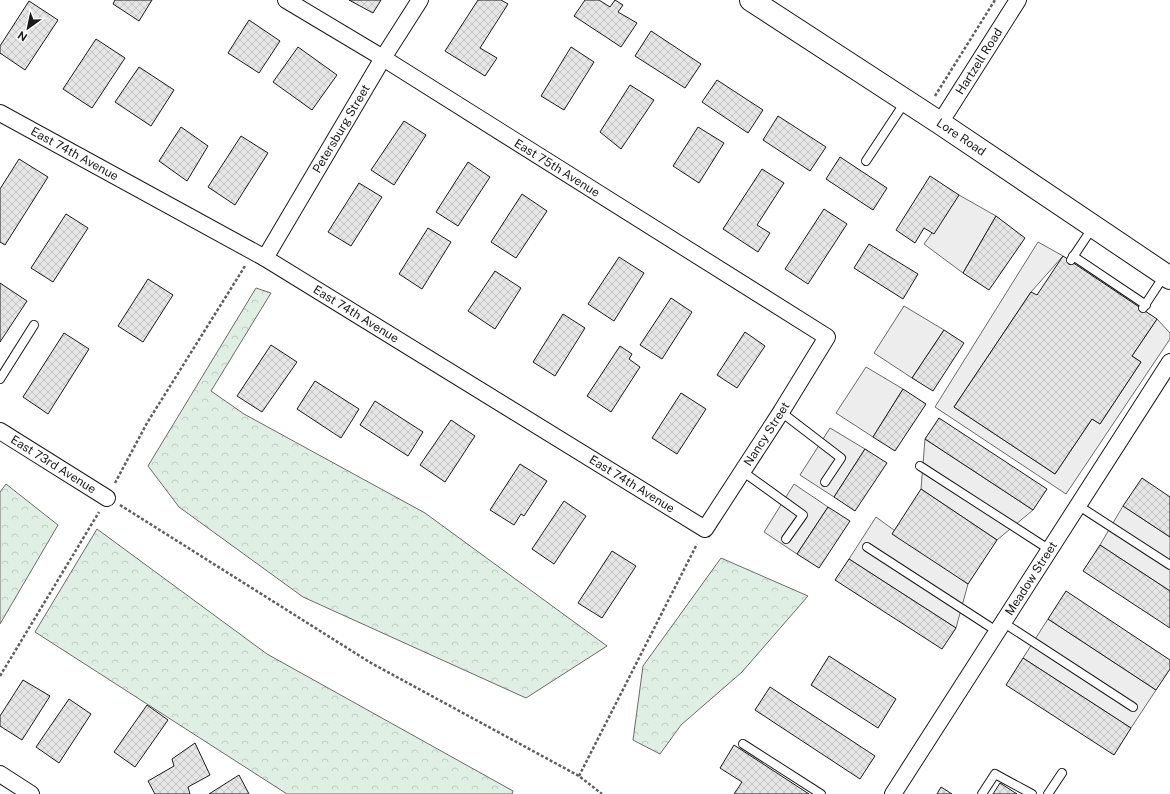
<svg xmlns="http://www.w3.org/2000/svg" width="1170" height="794" font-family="'Public Sans',sans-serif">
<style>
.forest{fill:url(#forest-crowns);stroke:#6a6a6a}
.parking{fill:#ededed;stroke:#6a6a6a}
.building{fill:url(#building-cross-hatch);stroke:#1a1a1a}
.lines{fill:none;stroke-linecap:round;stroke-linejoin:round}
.lane-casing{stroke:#1a1a1a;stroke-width:10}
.street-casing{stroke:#1a1a1a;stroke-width:18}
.secondary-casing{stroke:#1a1a1a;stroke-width:24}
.path{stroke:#5f5f5f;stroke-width:2.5;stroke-dasharray:3 2;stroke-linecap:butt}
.lane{stroke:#fff;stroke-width:8}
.street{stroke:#fff;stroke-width:16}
.secondary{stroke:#fff;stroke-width:22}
.labels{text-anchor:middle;stroke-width:3;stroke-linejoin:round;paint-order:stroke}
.street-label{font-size:12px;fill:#1a1a1a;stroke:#fff}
</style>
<defs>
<pattern id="forest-crowns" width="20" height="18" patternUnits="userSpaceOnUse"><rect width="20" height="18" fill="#e0efe3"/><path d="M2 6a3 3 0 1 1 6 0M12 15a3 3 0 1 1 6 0" fill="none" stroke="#c0ccc2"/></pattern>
<pattern id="building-cross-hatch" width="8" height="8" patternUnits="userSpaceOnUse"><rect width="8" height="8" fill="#e6e6e6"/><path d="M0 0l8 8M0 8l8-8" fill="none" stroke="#c5c5c5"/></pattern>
</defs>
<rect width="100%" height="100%" fill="#fff"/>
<g class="forest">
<polygon points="256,288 271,293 211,391 244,414 425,513 607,646 526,698 303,597 179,507 148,466"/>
<polygon points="6,484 58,525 0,624 0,492"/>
<polygon points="97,529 267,654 513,791 512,794 287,794 35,632"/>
<polygon points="721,558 808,596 742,672 681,725 660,754 633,740 643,666"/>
</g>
<g class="parking">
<polygon points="959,195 996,216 963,273 924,244"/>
<polygon points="1038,242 1063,256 1031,292 954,407 1055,474 1092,419 1100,424 1141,362 1132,356 1157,319 1170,333 1170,339 1066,494 935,407"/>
<polygon points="904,306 944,330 912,378 874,353"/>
<polygon points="866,367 903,389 873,437 836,413"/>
<polygon points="830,428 865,449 834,497 800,475"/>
<polygon points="925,439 1033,510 997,540 921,489"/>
<polygon points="794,484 828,507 797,554 764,532"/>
<polygon points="1123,506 1170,537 1170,591 1100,545"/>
<polygon points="876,517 968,584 956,628 849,559"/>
<polygon points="1048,619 1156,690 1131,728 1023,658"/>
</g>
<g class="building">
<polygon points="115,0 152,0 139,21 113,4"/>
<polygon points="349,0 381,0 373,13"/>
<polygon points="478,0 501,0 508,4 480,48 497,58 485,76 445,51"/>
<polygon points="585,0 599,0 610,7 615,0 623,5 618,12 637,23 621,47 574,16"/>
<polygon points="29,1 58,20 25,70 0,53 0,46"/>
<polygon points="249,20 280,41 259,73 228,53"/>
<polygon points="651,31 701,64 685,88 635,56"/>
<polygon points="96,39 125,58 92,108 63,89"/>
<polygon points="298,47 337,75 312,110 273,82"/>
<polygon points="571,47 594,62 564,110 541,96"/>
<polygon points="139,67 174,90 151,126 115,102"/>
<polygon points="717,80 763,110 748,133 702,102"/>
<polygon points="630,85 654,100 621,149 600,132"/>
<polygon points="778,116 826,147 810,171 763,140"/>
<polygon points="404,121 426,135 394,185 371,170"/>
<polygon points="181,127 208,146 187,181 159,161"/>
<polygon points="698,127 724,143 699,183 673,166"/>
<polygon points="241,136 268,153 235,205 208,187"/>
<polygon points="840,157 887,188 873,210 826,179"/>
<polygon points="19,159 48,177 5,245 0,242 0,189"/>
<polygon points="468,162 490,177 458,226 436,212"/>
<polygon points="762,169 784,183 757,225 770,233 758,252 723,229"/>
<polygon points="930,176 959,195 934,234 924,228 915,243 896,230"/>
<polygon points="359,183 382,197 351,246 328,232"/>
<polygon points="522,194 547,211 516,258 491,242"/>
<polygon points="824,209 847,224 808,284 785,269"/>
<polygon points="66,214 88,228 53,282 31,268"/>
<polygon points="996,216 1025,238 989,290 963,273"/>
<polygon points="428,228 451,242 422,289 399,274"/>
<polygon points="869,244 918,274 903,299 854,268"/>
<polygon points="1063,256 1157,319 1132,356 1141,362 1100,424 1092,419 1055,474 954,407 1031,292 1037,295"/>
<polygon points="619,257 644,273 614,321 588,304"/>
<polygon points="495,271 521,288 495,329 468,311"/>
<polygon points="148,279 173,295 143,342 118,326"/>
<polygon points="0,283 27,301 0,342"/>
<polygon points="671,298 692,312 662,359 640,345"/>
<polygon points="563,314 585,328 555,376 533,362"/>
<polygon points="944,330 964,343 933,391 912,378"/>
<polygon points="745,332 765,346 737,388 717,375"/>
<polygon points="64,333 89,349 48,414 23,397"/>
<polygon points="271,345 297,362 262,412 237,396"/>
<polygon points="620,346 632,354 629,359 640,367 611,412 587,396"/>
<polygon points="315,381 359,409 341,438 297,409"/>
<polygon points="903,389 926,404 895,451 873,437"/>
<polygon points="681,393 706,409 677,454 652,438"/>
<polygon points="375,401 423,432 408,456 360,425"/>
<polygon points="939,418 1047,489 1033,510 925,439"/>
<polygon points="451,420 475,436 445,482 420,465"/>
<polygon points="865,449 887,463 855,511 834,497"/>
<polygon points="520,464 547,481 524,516 521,514 514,525 490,510"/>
<polygon points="1142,478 1170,497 1170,537 1123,506"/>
<polygon points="921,489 997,540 968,584 892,534"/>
<polygon points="564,501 586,516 554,564 532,549"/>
<polygon points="828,507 850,521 819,568 797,554"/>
<polygon points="1100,545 1170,591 1170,628 1083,571"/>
<polygon points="612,551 636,566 602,618 578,603"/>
<polygon points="849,559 956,628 942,649 835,580"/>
<polygon points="1066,591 1170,660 1170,669 1156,690 1048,619"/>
<polygon points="829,656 896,699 878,728 811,685"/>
<polygon points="1023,658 1131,728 1114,755 1006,685"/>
<polygon points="23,680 50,696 22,740 0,726 0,716"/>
<polygon points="770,687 875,756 860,779 755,710"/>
<polygon points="69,699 91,714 59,763 36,747"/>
<polygon points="147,705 168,720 135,767 114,752"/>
<polygon points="195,743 210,775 188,787 190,794 155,794 148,781 174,766 172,759"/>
<polygon points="734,745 809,794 734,794 742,782 720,768"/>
<polygon points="239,775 249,794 209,794"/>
<polygon points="1000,783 1017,794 993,794"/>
<polygon points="941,787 952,794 937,794"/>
</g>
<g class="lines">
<defs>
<g id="lane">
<polyline points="866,161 905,102"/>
<polyline points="1073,256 1146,305"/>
<polyline points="1071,260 1093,227"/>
<polyline points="1143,308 1164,276"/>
<polyline points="0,379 34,325"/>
<polyline points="781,412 841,458 825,482"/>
<polyline points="920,466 1050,550"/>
<polyline points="742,471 803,515 786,539"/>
<polyline points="1079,506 1170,565"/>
<polyline points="867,547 998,632"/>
<polyline points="1004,623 1133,707"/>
<polyline points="743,744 821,794"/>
<polyline points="982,794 995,774 1032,794"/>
<polyline points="1048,794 1062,773"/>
</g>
<g id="street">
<path id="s1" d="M0,113L265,258L705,529L781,412L827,337L383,58L286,0"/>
<path id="s2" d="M940,123L1018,0"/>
<path id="s3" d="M265,258L383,58L420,0"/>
<path id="s4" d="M0,431L107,498"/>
<polyline points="0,774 31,794"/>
<path id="s5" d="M893,794L1170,362"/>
</g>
<g id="secondary">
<path id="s6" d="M751,0L940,123L1170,278"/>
</g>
</defs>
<use href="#lane" class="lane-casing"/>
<use href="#street" class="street-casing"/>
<use href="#secondary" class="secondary-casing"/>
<g class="path">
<polyline points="935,96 995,0"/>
<polyline points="115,483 147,423 245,266"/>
<polyline points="120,505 371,663 579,776 602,794"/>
<polyline points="0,676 99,512"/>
<polyline points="579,776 697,544"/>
</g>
<use href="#lane" class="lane"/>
<use href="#street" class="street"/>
<use href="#secondary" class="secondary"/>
</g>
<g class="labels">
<g class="street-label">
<text dy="4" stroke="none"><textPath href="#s2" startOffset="73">Hartzell Road</textPath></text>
<text dy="4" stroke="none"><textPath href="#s3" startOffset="150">Petersburg Street</textPath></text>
<text dy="4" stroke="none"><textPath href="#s6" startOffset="251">Lore Road</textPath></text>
<text dy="4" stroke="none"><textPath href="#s1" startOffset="85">East 74th Avenue</textPath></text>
<text transform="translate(557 168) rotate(32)" y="4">East 75th Avenue</text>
<text dy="4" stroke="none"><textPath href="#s1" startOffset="409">East 74th Avenue</textPath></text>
<text dy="4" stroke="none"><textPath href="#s1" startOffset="932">Nancy Street</textPath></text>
<text dy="4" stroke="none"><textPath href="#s4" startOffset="63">East 73rd Avenue</textPath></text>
<text dy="4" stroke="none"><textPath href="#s1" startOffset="733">East 74th Avenue</textPath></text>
<text dy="4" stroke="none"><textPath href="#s5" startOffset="256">Meadow Street</textPath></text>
</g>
</g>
<g transform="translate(28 28) rotate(213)" stroke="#ffffff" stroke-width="3" paint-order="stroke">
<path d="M0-3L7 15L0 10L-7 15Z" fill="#1a1a1a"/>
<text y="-6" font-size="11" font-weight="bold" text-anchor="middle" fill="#1a1a1a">N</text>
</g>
</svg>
